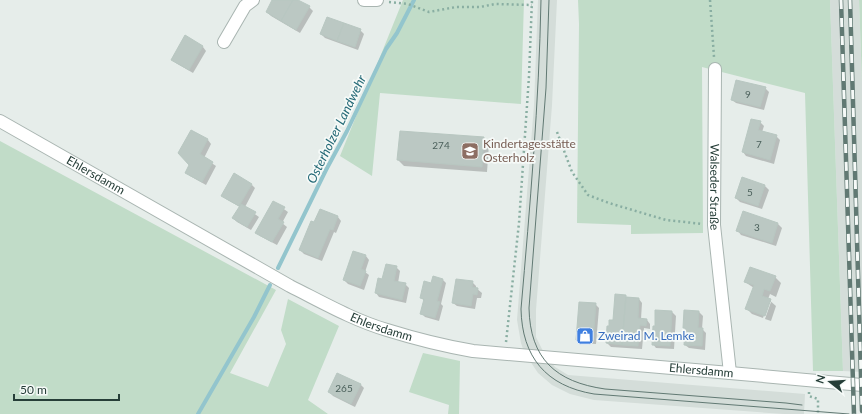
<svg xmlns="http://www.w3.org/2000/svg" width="862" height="414" font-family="Lato,sans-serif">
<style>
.built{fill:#d4ddd9}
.green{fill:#c1dcc8}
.shadow{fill:#0003}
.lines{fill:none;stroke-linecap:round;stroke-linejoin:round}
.stream{stroke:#93c5cd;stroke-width:4}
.building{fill:#bbc8c3;stroke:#b8c7c1}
.minor-casing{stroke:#a9b5b1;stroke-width:14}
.path{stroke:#89aea2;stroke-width:2.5;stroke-dasharray:2 3;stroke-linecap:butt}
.minor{stroke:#fff;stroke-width:12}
.tram{stroke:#617973;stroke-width:1}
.rail-casing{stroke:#617973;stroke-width:4.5}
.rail{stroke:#f6faf8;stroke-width:3;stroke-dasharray:9;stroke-linecap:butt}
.labels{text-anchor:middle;stroke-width:3.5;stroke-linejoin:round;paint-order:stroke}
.number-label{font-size:10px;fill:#4b605b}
.education-label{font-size:12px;fill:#785e54;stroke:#f6faf8;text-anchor:start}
.street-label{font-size:12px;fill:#263e38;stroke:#f6faf8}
.shop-label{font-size:12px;fill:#366cbe;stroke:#f6faf8;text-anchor:start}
.water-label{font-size:13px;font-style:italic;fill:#246976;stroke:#f6faf8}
</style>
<rect width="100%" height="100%" fill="#e6edea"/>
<g class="built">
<polygon points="538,0 557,0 552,105 536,310 536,337 543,351 555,367 568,375 805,394 804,414 784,414 594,400 570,394 552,385 538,373 524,352 521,343 517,320 534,105"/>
<polygon points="830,0 859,0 862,83 862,372 843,371"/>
</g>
<g class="green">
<polygon points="403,0 524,0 521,104 380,93 372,176 340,156"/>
<polygon points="578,0 830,0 843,371 813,371 805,93 702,67 703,233 631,234 631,225 577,223 579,24"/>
<polygon points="859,0 862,0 862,83"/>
<polygon points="0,141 276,290 230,373 268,387 286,344 281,330 288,299 339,326 308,400 328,414 0,414"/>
<polygon points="423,353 460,361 459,414 448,414 449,405 409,392"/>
</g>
<g class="shadow">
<polygon points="274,0 296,0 309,7 313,11 300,33 271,16 267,12"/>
<polygon points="360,30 364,34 358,50 325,38 321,34"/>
<polygon points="186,37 203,47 206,51 193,73 176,63 172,59"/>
<polygon points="765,88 769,92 764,110 736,103 732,100"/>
<polygon points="760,122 764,126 762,132 776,136 780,140 774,164 746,156 743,152"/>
<polygon points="192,131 208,140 211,144 204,158 216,166 206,185 190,176 186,172 190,165"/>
<polygon points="484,138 489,144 487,172 404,166 398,160"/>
<polygon points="743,178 765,186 769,190 762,209 740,202 736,198"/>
<polygon points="252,185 255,188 245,207 259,217 251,230 237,222 233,218 240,207 226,199 223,196"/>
<polygon points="274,202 288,212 282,223 287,227 277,245 260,236 257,232"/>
<polygon points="320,210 338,217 341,221 336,233 334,232 322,261 304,254 300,250 315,224"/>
<polygon points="744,213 778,224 782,228 776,246 741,235 738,231"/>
<polygon points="353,252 366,256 369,260 365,272 369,275 364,290 348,284 344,280"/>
<polygon points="396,267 400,271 398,283 405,284 409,288 406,303 379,297 376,293 383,281"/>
<polygon points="775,277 781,283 776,297 770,294 768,299 776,306 771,321 765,319 771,302 769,302 763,318 752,314 746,308 754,288 745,282"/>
<polygon points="442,279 446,283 441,304 443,306 439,321 425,317 421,313 424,301 421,297 431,284"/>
<polygon points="472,282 476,286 476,288 482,293 481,298 477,298 475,309 457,306 453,303"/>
<polygon points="616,295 639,299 642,303 641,319 647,320 650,324 650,329 644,328 642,349 611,347 607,343 614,322"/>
<polygon points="595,304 599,308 596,344 580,343 577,340"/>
<polygon points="685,311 699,312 703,316 702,329 706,333 705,350 689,348 685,345"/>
<polygon points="672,312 676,316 674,349 656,348 653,344 655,327"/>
<polygon points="360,384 364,388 355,407 333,396 329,392"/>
</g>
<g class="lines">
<g class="stream">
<polyline points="278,268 326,170 347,131 386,49 397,33 414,0"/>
<polyline points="198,414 254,317 270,285"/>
</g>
</g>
<g class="building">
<polygon points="272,0 293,0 281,21 266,12"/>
<polygon points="293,0 298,0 310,6 296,30 281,21"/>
<polygon points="327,17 344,23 337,41 320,34"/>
<polygon points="344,23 361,29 355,47 337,41"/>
<polygon points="185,35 203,46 189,70 171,60"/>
<polygon points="736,80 766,87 760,107 731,100"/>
<polygon points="751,119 761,121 758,130 777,135 770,160 742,152"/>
<polygon points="191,130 208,139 200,154 213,162 202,182 185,173 189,165 178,153"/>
<polygon points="400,131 484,137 482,167 397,160"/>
<polygon points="234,173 252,184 239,206 221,196"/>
<polygon points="742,177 765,185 758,206 735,198"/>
<polygon points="273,201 285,207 278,219 284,222 272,242 255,233"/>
<polygon points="241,204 256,212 247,227 232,218"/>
<polygon points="320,209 338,216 333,230 330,229 318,258 299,250 311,221 314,222"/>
<polygon points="743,211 778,223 772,243 736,231"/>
<polygon points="353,251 366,255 361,269 366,271 360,286 343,280"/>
<polygon points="386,264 397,266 394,281 406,283 402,300 375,293 378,278 382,279"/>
<polygon points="750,267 776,276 770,291 764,289 762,296 771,299 765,316 745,309 754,285 744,282"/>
<polygon points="433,276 443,279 437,301 440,302 435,318 420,314 424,299 420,298 424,281 431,283"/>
<polygon points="456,279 473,281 472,287 478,288 477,295 473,294 471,306 452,303"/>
<polygon points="615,294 626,295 622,345 606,343 607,326 609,326 609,320 613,320"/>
<polygon points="626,297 639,298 638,318 647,319 646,326 640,325 638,346 622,345"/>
<polygon points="579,302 596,303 593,341 576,340"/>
<polygon points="655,310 672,311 670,346 652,345 653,326 655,326"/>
<polygon points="684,310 699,311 698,328 703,328 702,346 684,345 685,328 683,328"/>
<polygon points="337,373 361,384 351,404 328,392"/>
</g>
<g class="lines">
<defs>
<g id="minor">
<polyline points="364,0 377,0"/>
<polyline points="224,42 245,6 253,0"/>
<path id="s1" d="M715,69L714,225L730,373"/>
<path id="s2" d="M0,121L290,286C322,302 353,320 387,330C416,339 444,346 473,351L730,373L862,385"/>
</g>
</defs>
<use href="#minor" class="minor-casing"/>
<g class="path">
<polyline points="710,0 714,57"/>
<polyline points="389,2 408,4 429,12 456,7 480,7 495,4 532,5"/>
<polyline points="557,132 572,172 588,195 609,203 666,220 703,224"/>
<polyline points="506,342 519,223 529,76 532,0"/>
<polyline points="809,392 809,396 818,399 818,414"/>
</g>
<use href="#minor" class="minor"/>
<g class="tram">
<path d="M541,0C539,103 530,206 521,309C522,357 546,386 594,394L849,414"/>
<path d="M549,0L546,88L529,308C530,359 556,382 605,389L786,403L802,405"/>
</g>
<defs>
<g id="rail">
<polyline points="841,0 854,414"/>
<polyline points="850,0 862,411"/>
</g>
</defs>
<use href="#rail" class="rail-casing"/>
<use href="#rail" class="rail"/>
</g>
<defs>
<symbol id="school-square" viewBox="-11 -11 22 22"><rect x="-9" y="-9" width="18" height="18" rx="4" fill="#8d6e63" stroke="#f6faf8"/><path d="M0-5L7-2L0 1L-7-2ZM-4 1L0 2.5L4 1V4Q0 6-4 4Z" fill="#fff"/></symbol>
<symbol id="shop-square" viewBox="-11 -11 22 22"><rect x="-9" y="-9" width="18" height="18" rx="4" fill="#3f7fe0" stroke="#f6faf8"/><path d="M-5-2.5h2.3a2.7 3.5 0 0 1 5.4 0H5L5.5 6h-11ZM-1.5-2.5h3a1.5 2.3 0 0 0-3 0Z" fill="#fff"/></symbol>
</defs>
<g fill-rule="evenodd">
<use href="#school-square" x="460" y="141" width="20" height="20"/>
<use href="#shop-square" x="575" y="326" width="20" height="20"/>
</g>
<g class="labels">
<g class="number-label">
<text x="748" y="98">9</text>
<text x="759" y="148">7</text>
<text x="441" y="149">274</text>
<text x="750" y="196">5</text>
<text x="757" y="231">3</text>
<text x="344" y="392">265</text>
</g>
<g class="education-label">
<text x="483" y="148">Kindertagesstätte<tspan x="483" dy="14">Osterholz</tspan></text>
</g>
<g class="street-label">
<text dy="4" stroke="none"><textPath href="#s2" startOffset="110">Ehlersdamm</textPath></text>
<text dy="4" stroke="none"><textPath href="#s1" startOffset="118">Walseder Straße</textPath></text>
<text dy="4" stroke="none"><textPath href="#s2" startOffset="434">Ehlersdamm</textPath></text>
<text dy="4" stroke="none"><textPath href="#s2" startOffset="758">Ehlersdamm</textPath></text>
</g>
<g class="shop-label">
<text x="598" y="340">Zweirad M. Lemke</text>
</g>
<g class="water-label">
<text transform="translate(336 129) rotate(-64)" y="5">Osterholzer Landwehr</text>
</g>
</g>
<g transform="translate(830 382) rotate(287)" stroke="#f6faf8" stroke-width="3" paint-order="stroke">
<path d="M0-3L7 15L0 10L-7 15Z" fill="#263e38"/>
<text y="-6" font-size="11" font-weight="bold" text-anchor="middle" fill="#263e38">N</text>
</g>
<path d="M14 394v6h105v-6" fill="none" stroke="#263e38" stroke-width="2"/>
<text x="20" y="394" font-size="12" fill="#263e38" stroke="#f6faf8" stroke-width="3" paint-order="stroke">50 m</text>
</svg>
